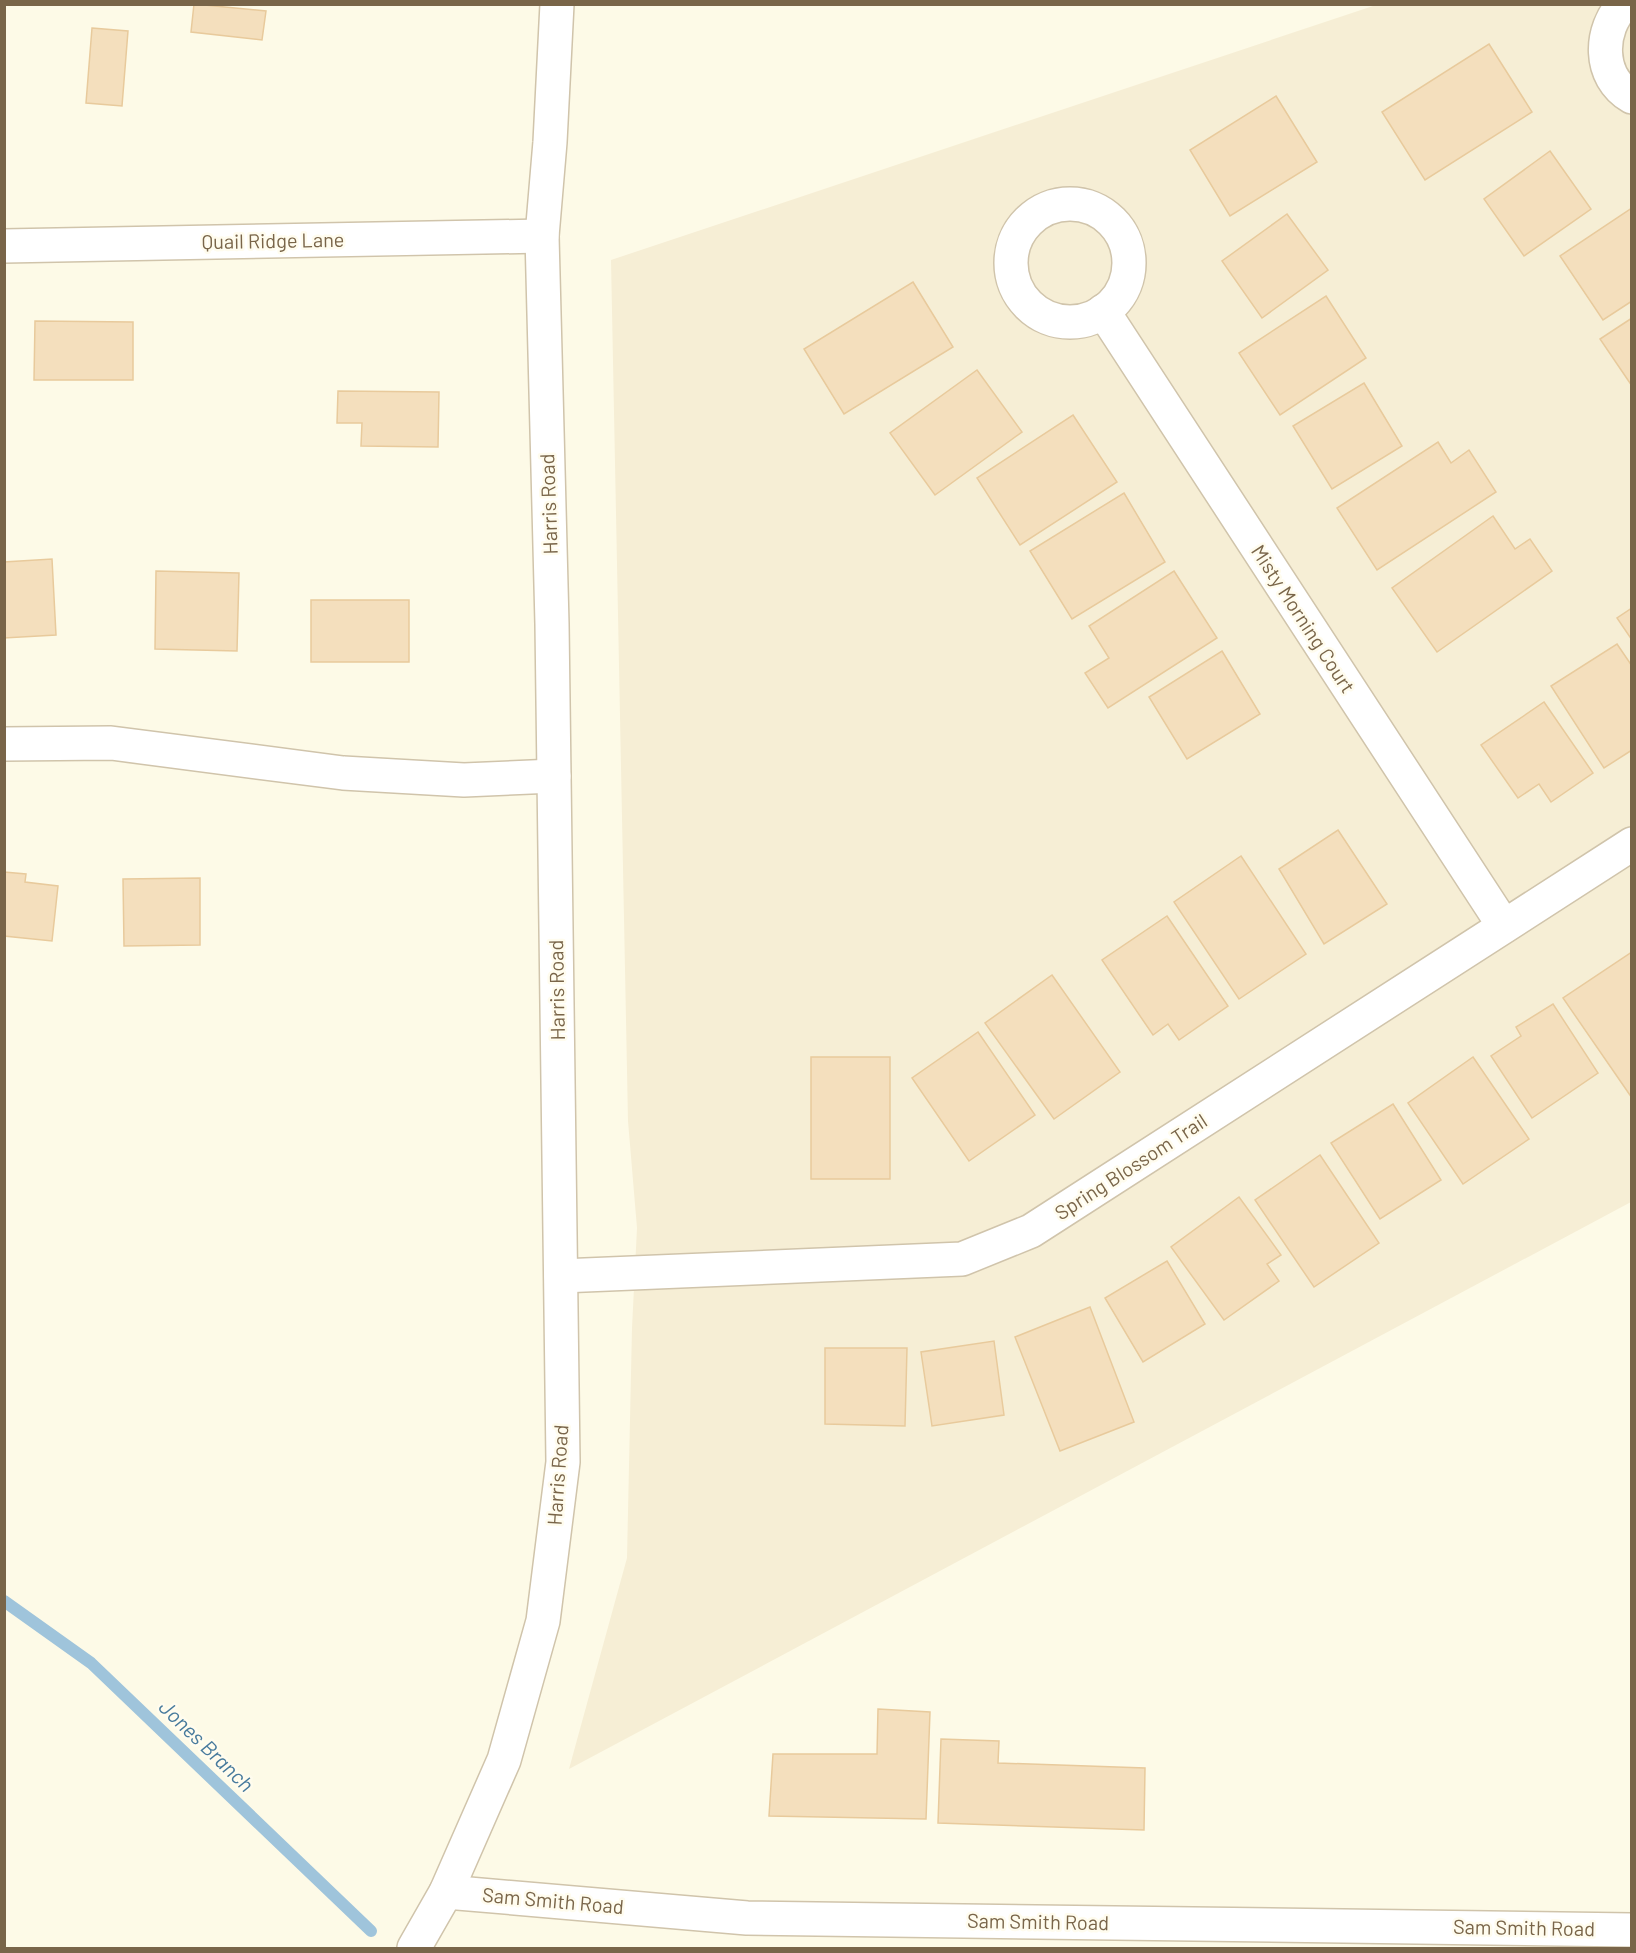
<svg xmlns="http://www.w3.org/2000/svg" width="1636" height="1953" font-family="Barlow,sans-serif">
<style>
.residential{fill:#f6eed5}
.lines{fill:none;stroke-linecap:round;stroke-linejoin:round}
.stream{stroke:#9fc4db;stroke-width:12}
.building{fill:#f4dfbd;stroke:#e8ca9c;stroke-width:1.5}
.minor-casing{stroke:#d0c4ab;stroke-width:36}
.minor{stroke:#fff;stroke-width:33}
.labels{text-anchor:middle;stroke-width:5;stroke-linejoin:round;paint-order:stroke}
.street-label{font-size:20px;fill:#796549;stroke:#fffcee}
.water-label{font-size:21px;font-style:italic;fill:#477a9c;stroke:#fffcee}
</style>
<rect width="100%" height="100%" fill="#fdfae7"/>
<polygon class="residential" points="1376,5 1631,5 1631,1202 569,1769 627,1558 632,1328 637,1228 628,1121 611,260"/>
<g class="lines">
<polyline class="stream" points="4,1601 91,1663 371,1931"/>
</g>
<g class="building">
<polygon points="194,4 266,11 262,40 191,32"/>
<polygon points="92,28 128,31 122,106 86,103"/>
<polygon points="1489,44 1532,112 1425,180 1382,112"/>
<polygon points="1276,96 1317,162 1230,216 1190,150"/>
<polygon points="1550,151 1591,209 1524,256 1484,199"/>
<polygon points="1632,208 1632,301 1603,320 1560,256"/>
<polygon points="1287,214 1328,270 1262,318 1222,261"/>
<polygon points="913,282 953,347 844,414 804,349"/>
<polygon points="1326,296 1366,358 1280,415 1239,353"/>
<polygon points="1632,318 1632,386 1600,339"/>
<polygon points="35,321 133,322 133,380 34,380"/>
<polygon points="977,370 1022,432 935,495 890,433"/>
<polygon points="1364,383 1402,446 1332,489 1293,426"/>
<polygon points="338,391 439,392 438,447 361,446 362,423 337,423"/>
<polygon points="1073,415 1117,482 1020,545 977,478"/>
<polygon points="1438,442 1451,463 1469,450 1496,492 1377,570 1337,508"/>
<polygon points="1124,493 1165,562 1072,619 1030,551"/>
<polygon points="1493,516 1515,549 1530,539 1552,571 1437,652 1392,588"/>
<polygon points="52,559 56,635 4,638 4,562"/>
<polygon points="156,571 239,573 237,651 155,649"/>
<polygon points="1174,571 1217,638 1108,708 1085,673 1109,658 1089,626"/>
<rect x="311" y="600" width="98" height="62"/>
<polygon points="1632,608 1632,640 1617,618"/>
<polygon points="1617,644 1632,666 1632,750 1604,768 1551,686"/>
<polygon points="1222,651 1260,714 1187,759 1149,697"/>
<polygon points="1544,702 1593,773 1551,802 1539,784 1518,798 1481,745"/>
<polygon points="1338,830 1387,904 1324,944 1279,869"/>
<polygon points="1241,856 1306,954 1239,999 1174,902"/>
<polygon points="4,872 26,874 25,882 58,886 52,941 4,936"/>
<polygon points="200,878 200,945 124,946 123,879"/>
<polygon points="1167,916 1228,1006 1179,1040 1168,1024 1153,1035 1102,960"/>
<polygon points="1632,952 1632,1098 1563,998"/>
<polygon points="1052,975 1120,1072 1054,1119 985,1023"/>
<polygon points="1553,1004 1598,1073 1532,1118 1491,1056 1521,1036 1516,1027"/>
<polygon points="978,1032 1035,1115 969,1161 912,1078"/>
<rect x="811" y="1057" width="79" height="122"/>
<polygon points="1473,1057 1529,1139 1463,1184 1408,1103"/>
<polygon points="1393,1104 1441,1180 1380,1219 1331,1143"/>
<polygon points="1320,1155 1379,1243 1314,1287 1255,1200"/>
<polygon points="1239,1197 1281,1255 1267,1264 1279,1281 1224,1320 1171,1247"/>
<polygon points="1167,1261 1205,1324 1143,1362 1105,1298"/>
<polygon points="1090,1307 1134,1422 1060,1451 1015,1337"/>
<polygon points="994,1341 1004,1415 932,1426 921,1352"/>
<polygon points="825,1348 907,1348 905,1426 825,1424"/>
<polygon points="878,1709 930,1712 926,1819 769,1816 773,1754 877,1754"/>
<polygon points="941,1739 999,1741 998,1763 1145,1768 1144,1830 938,1823"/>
</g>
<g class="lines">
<defs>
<g id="minor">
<path d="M1624,4C1599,29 1597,77 1632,97"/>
<circle cx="1070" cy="263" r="59"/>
<polyline points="4,246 542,236"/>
<polyline points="1103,311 1504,926"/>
<polyline points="4,744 111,743 343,773 464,780 554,776"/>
<polyline points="561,1276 962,1259 1031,1231 1632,844"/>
<polyline points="446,1892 747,1918 1632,1930"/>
<polyline points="414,1948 446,1892 504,1760 543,1621 563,1462 552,624 542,236 550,142 557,4"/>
</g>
</defs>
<use href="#minor" class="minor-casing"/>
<use href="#minor" class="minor"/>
</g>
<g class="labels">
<g class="street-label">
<text transform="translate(273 241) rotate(-1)" y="7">Quail Ridge Lane</text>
<text transform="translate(549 504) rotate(-92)" y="7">Harris Road</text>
<text transform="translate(1303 619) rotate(57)" y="7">Misty Morning Court</text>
<text transform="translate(557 990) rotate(-91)" y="7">Harris Road</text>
<text transform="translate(1131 1167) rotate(-33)" y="7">Spring Blossom Trail</text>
<text transform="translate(558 1475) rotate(-86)" y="7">Harris Road</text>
<text transform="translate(553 1901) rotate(5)" y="7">Sam Smith Road</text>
<text transform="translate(1038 1922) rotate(1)" y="7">Sam Smith Road</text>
<text transform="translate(1524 1928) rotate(1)" y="7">Sam Smith Road</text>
</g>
<g class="water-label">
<text transform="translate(206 1746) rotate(44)" y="7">Jones Branch</text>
</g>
</g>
<rect width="1636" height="1953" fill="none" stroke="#796549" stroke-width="12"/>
</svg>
